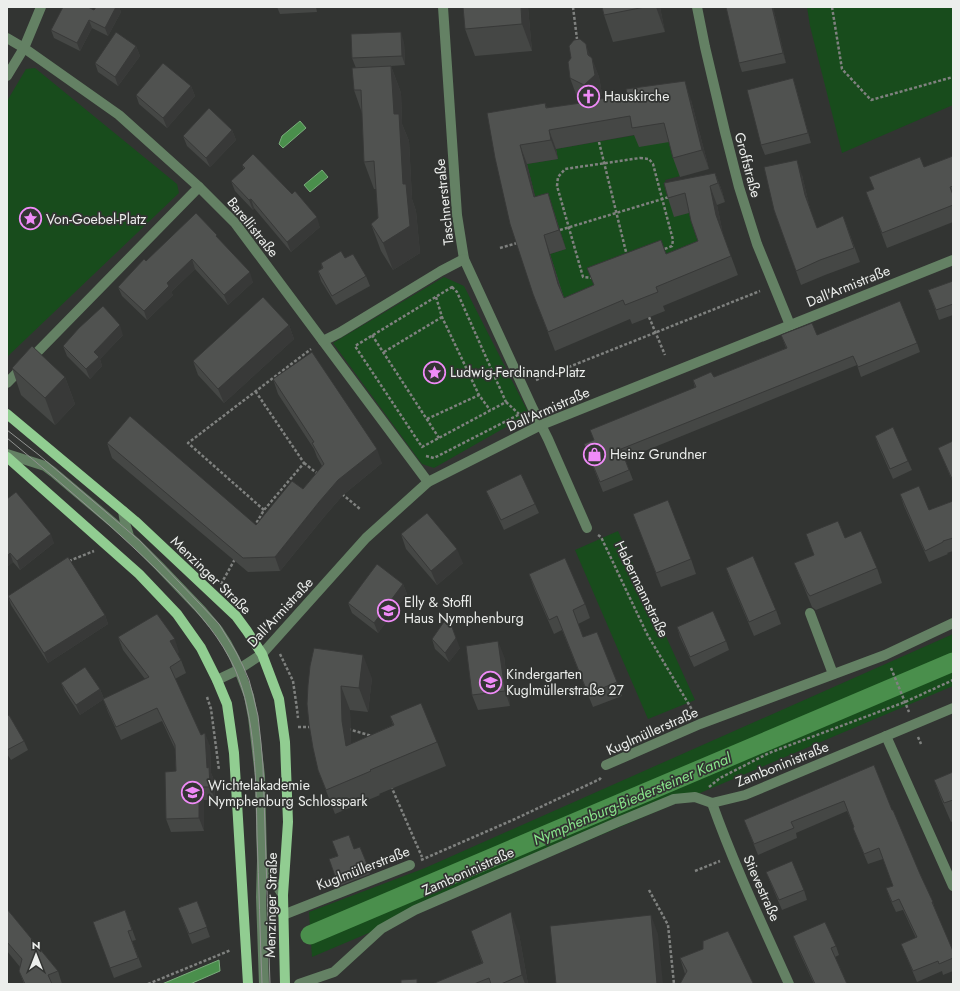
<svg xmlns="http://www.w3.org/2000/svg" width="960" height="991" font-family="Jost,sans-serif">
<style>
.green{fill:#184c1c}
.water{fill:#4a8f4c;stroke:#7bac7c}
.lines{fill:none;stroke-linecap:round;stroke-linejoin:round}
.canal{stroke:#4a8f4c;stroke-width:19}
.path{stroke:#7f817f;stroke-width:2.5;stroke-dasharray:3 2;stroke-linecap:butt}
.minor{stroke:#648164;stroke-width:10}
.major{stroke:#91cd91;stroke-width:10}
.tram{stroke:#909290;stroke-width:1}
.wall{fill:#454745}
.shaded-wall{fill:#383938}
.building{fill:#505250;stroke:#383938}
.labels{text-anchor:middle;stroke-width:3.5;stroke-linejoin:round;paint-order:stroke}
.poi-label{font-size:14px;fill:#eceeec;stroke:#323432;text-anchor:start}
.street-label{font-size:14px;fill:#eceeec;stroke:#323432}
.water-label{font-size:15px;font-style:italic;fill:#88e48a;stroke:#323432}
</style>
<rect width="100%" height="100%" fill="#323432"/>
<g class="green">
<polygon points="807,7 953,7 953,105 842,153 810,26"/>
<polygon points="35,68 177,184 179,193 7,357 7,101 26,69"/>
<polygon points="636,135 671,142 680,176 665,180 674,216 692,212 698,240 705,260 565,303 550,254 566,249 540,216 527,164 558,159 556,149"/>
<polygon points="444,277 464,286 529,414 434,468 422,464 333,343"/>
<polygon points="618,531 695,700 648,719 575,550"/>
<polygon points="953,634 953,686 312,957 309,912 425,868"/>
</g>
<g class="water">
<polygon points="300,121 306,128 283,148 279,144 282,136"/>
<polygon points="322,170 328,177 310,192 304,185"/>
<polygon points="219,960 220,971 190,984 162,984"/>
</g>
<g class="lines">
<polyline class="canal" points="310,935 953,662"/>
<g class="path">
<polyline points="573,7 577,39"/>
<polyline points="832,7 842,69 871,100 953,77"/>
<polyline points="599,142 627,256"/>
<polygon points="640,158 649,159 653,164 673,240 672,246 593,278 583,277 557,186 558,177 565,169"/>
<polyline points="560,230 669,197"/>
<polyline points="500,248 517,243"/>
<polygon points="452,287 457,292 506,402 422,447 355,346"/>
<polyline points="436,297 442,317 479,395 490,410"/>
<polyline points="649,317 665,355"/>
<polyline points="372,335 439,438"/>
<polyline points="384,352 442,317"/>
<polyline points="536,380 760,291"/>
<polyline points="506,402 519,414"/>
<polyline points="427,419 479,395"/>
<polyline points="426,456 434,458 520,414"/>
<polyline points="304,463 318,474"/>
<polyline points="342,494 360,509"/>
<polyline points="264,510 188,443 311,349"/>
<polyline points="254,527 264,510 304,463 256,392"/>
<polyline points="598,535 601,537 647,634 694,713"/>
<polyline points="69,561 94,551"/>
<polyline points="221,584 235,559"/>
<polyline points="280,654 293,681 297,709 298,718"/>
<polyline points="891,668 909,712"/>
<polyline points="207,697 211,709 219,770"/>
<polyline points="298,727 311,727"/>
<polyline points="348,729 372,736"/>
<polyline points="918,737 921,744"/>
<polyline points="391,786 422,857"/>
<polyline points="709,787 720,778 769,753 905,702 953,680"/>
<polyline points="421,860 515,819 600,779 601,777"/>
<polyline points="695,871 720,861"/>
<polyline points="649,890 668,925 674,984"/>
<polyline points="148,984 231,950"/>
</g>
<g class="minor">
<polyline points="443,7 457,215 464,259 533,409 548,439 587,528"/>
<polyline points="697,7 705,47 725,132 739,187 757,244 790,325"/>
<polyline points="7,38 24,48 119,115 199,187 235,223 428,482"/>
<polyline points="7,76 24,48 41,7"/>
<polyline points="323,341 339,333 441,271 464,259"/>
<polyline points="7,383 199,187"/>
<polyline points="7,454 45,466 53,472 117,526 136,543 159,566 202,611 218,630 227,644 235,659 249,696 253,717 260,776 262,861 261,897 264,984"/>
<polyline points="123,511 125,523 129,536"/>
<polyline points="810,613 833,674"/>
<polyline points="217,680 236,671 262,654 366,538 428,482 541,425 953,260"/>
<polyline points="886,736 953,886"/>
<polyline points="606,765 700,724 885,655 953,623"/>
<path d="M712,803C734,865 762,924 789,984"/>
<polyline points="263,862 266,870 283,895"/>
<polyline points="283,915 410,865"/>
<polyline points="299,984 334,972 381,929 415,910 618,822 674,799 695,797 712,803 745,795 953,708"/>
</g>
<g class="major">
<polyline points="7,414 135,521 185,568 236,616 247,631 262,654 279,699 285,742 288,822 283,895 285,984"/>
<polyline points="7,457 139,574 177,614 201,648 217,680 227,704 234,753 248,984"/>
</g>
<g class="tram">
<polyline points="7,430 39,455 140,541 219,624 236,652 243,666 249,680 253,695 258,716 261,743 263,766 270,984"/>
<path d="M7,438C41,466 75,495 108,524C132,546 156,568 178,591C202,617 220,637 235,669C256,717 256,783 257,835C259,885 260,934 262,984"/>
</g>
</g>
<g class="wall">
<polygon points="96,7 119,7 121,12 108,36 92,28 80,51 54,38 51,30 94,10"/>
<polygon points="277,7 316,7 317,12 280,14"/>
<polygon points="528,7 532,51 475,56 465,29"/>
<polygon points="602,7 660,7 665,32 613,42 604,15"/>
<polygon points="773,7 786,63 742,72 739,63"/>
<polygon points="404,42 405,65 391,66 401,93 402,124 409,141 412,199 416,211 420,253 393,270 381,251 371,224 378,218 376,189 374,189 364,162 362,113 354,90 356,68 352,58"/>
<polygon points="136,46 140,56 118,86 98,72 95,63"/>
<polygon points="591,57 599,77 602,94 596,100 691,100 709,169 680,177 673,158 669,142 639,147 634,135 556,149 558,159 527,164 535,197 554,212 566,249 550,254 564,298 666,254 698,241 689,213 674,217 668,198 715,173 722,191 725,202 717,205 723,234 738,275 663,306 665,311 632,324 630,319 555,351 533,294 495,158 545,103 547,108 581,103 584,101 577,97 570,78"/>
<polygon points="793,78 796,88 811,143 765,155 761,145"/>
<polygon points="191,86 195,96 167,128 139,104 136,95"/>
<polygon points="232,130 236,140 210,167 187,146 183,136"/>
<polygon points="953,156 953,222 887,248 866,192 874,189 869,177 924,167"/>
<polygon points="242,165 292,194 320,227 291,252 254,208 253,210 235,191 231,181 244,169"/>
<polygon points="802,175 810,209 817,228 843,216 860,262 825,275 801,285 774,210"/>
<polygon points="218,238 253,282 228,305 195,269 171,292 173,295 147,320 122,296 118,287 146,261"/>
<polygon points="345,258 366,276 370,286 336,305 321,281 318,271 322,268 321,263"/>
<polygon points="953,281 953,315 939,320 928,290"/>
<polygon points="289,325 294,339 224,403 198,375 193,361"/>
<polygon points="123,335 100,359 102,366 90,379 67,356 63,346"/>
<polygon points="781,335 817,335 917,343 920,352 861,377 857,365 625,459 633,480 603,492 584,444 594,440 590,430 695,388 693,380 714,377 786,348"/>
<polygon points="12,368 65,377 75,404 55,425 21,395"/>
<polygon points="273,379 382,463 343,495 324,517 280,571 248,572 112,458 107,443 256,525 303,489 322,466 317,457 314,449 278,394"/>
<polygon points="875,436 908,461 912,470 893,479 878,445"/>
<polygon points="953,441 953,483 943,459 938,448"/>
<polygon points="486,491 535,504 539,513 504,530 490,500"/>
<polygon points="900,494 929,510 953,501 953,551 947,553 948,554 929,562 904,506"/>
<polygon points="7,499 54,543 20,570 13,562 7,567"/>
<polygon points="633,514 691,559 696,574 661,587"/>
<polygon points="401,534 463,563 437,585 406,549"/>
<polygon points="806,534 845,538 877,568 882,583 816,610 812,607 794,563 814,555"/>
<polygon points="726,568 776,610 781,624 754,636 731,582"/>
<polygon points="529,574 585,604 590,618 578,624 583,637 617,682 622,696 593,707 562,630 554,634 534,588"/>
<polygon points="403,584 407,594 378,633 352,613 348,603"/>
<polygon points="8,596 105,615 108,624 48,663 11,605"/>
<polygon points="677,627 726,641 729,650 694,667 680,637"/>
<polygon points="118,637 179,652 177,653 181,660 186,673 175,679 201,735 210,746 211,773 214,780 215,800 204,800 204,831 171,832 166,819 176,771 175,749 162,721 121,740 108,712 103,699 145,679 123,650"/>
<polygon points="432,639 460,648 449,662 435,649"/>
<polygon points="504,656 510,706 478,710 472,695"/>
<polygon points="372,678 368,712 350,710 351,744 393,725 390,716 437,742 446,766 379,794 380,795 335,814 318,770 308,685"/>
<polygon points="61,683 100,689 104,699 80,715 65,692"/>
<polygon points="7,717 24,741 28,750 11,760 7,754"/>
<polygon points="874,765 892,810 920,874 933,902 936,913 953,951 953,971 943,975 942,971 917,982 901,944 916,938 903,910 896,912 890,899 886,888 893,886 883,859 868,864 857,838 853,828 854,827 847,811 796,833 797,838 758,855 744,820"/>
<polygon points="953,772 953,821 951,822 941,799 934,780"/>
<polygon points="360,847 370,874 339,886 329,859"/>
<polygon points="766,872 804,890 807,900 782,910"/>
<polygon points="197,901 210,937 192,944 178,908"/>
<polygon points="7,909 58,971 62,984 24,984 19,971 20,967 7,951"/>
<polygon points="125,910 136,940 132,941 142,967 114,978 93,922"/>
<polygon points="471,931 519,934 528,984 432,984 482,963"/>
<polygon points="728,931 685,974 680,958 703,949"/>
<polygon points="793,936 836,946 839,955 835,957 847,984 814,984 796,945"/>
</g>
<g class="shaded-wall">
<polygon points="116,7 119,7 121,12 108,36 105,28"/>
<polygon points="521,7 528,7 532,51 522,24"/>
<polygon points="656,7 660,7 665,32"/>
<polygon points="772,7 773,7 786,63 783,53"/>
<polygon points="89,20 92,28 80,51 77,43"/>
<polygon points="401,32 404,42 405,65 402,56"/>
<polygon points="586,44 593,63 592,58 599,77 602,94 591,104 584,85 588,55"/>
<polygon points="136,46 140,56 118,86 115,77"/>
<polygon points="391,66 401,93 402,124 409,141 412,199 416,211 420,253 393,270 383,243 394,114"/>
<polygon points="793,78 796,88 811,143 808,133"/>
<polygon points="685,81 691,100 709,169 702,150"/>
<polygon points="191,86 195,96 167,128 163,118"/>
<polygon points="232,130 236,140 210,167 206,158"/>
<polygon points="549,130 556,149 558,159 551,140"/>
<polygon points="520,145 527,164 540,216 534,197"/>
<polygon points="797,160 802,175 810,209 805,195"/>
<polygon points="715,173 722,191 725,202 718,183"/>
<polygon points="710,186 717,205 723,234 738,275 716,215"/>
<polygon points="548,193 554,212 566,249 559,230"/>
<polygon points="251,199 254,208 253,210 249,200"/>
<polygon points="317,217 320,227 291,252 287,242"/>
<polygon points="544,235 550,254 565,303 558,284"/>
<polygon points="192,259 195,269 171,292 173,295 147,320 144,311 167,283"/>
<polygon points="250,272 253,282 228,305 224,295"/>
<polygon points="120,325 123,335 100,359 102,366 90,379 86,369 94,352"/>
<polygon points="289,325 294,339 224,403 218,389"/>
<polygon points="65,377 75,404 55,425 45,398"/>
<polygon points="377,449 382,463 343,495 324,517 280,571 275,557 319,502 338,480"/>
<polygon points="51,534 54,543 20,570 17,561"/>
<polygon points="457,549 463,563 437,585 431,571"/>
<polygon points="10,553 13,562 7,567 7,556"/>
<polygon points="403,584 407,594 378,633 374,623"/>
<polygon points="105,615 108,624 48,663 44,653"/>
<polygon points="448,616 460,648 449,662 445,653"/>
<polygon points="175,639 179,652 175,654 170,641"/>
<polygon points="498,641 504,656 510,706 505,691"/>
<polygon points="363,655 372,678 368,712 359,688"/>
<polygon points="341,686 350,710 351,745 346,746 342,721"/>
<polygon points="100,689 104,699 80,715 76,705"/>
<polygon points="205,733 210,746 211,773 214,780 215,800 210,787 207,768"/>
<polygon points="199,787 204,800 204,831 199,818"/>
<polygon points="511,912 519,934 528,984 525,984 522,975"/>
<polygon points="651,915 658,934 663,984 657,984"/>
</g>
<g class="building">
<polygon points="63,7 88,7 94,10 96,7 116,7 105,28 89,20 77,43 51,30"/>
<polygon points="463,7 521,7 522,24 465,29"/>
<polygon points="602,7 645,7 604,15"/>
<polygon points="726,7 772,7 783,53 739,63"/>
<polygon points="116,32 136,46 115,77 95,63"/>
<polygon points="401,32 402,56 352,58 351,34"/>
<polygon points="580,39 586,44 588,55 592,58 595,75 584,85 570,78 568,62 571,58 569,46 574,40"/>
<polygon points="163,63 191,86 163,118 136,95"/>
<polygon points="391,66 394,114 399,114 403,184 406,184 410,226 383,243 371,224 378,218 374,161 364,162 361,90 354,90 352,68"/>
<polygon points="793,78 808,133 761,145 747,90"/>
<polygon points="685,81 702,150 673,158 664,123 632,128 630,116 549,130 551,140 520,145 534,197 548,193 559,230 544,235 558,284 564,298 594,285 587,268 661,240 666,254 698,241 691,221 685,193 668,198 664,183 715,173 718,183 710,186 716,215 731,256 656,287 658,292 625,305 623,300 548,332 533,294 510,224 495,158 487,113 545,103 546,108 581,103 581,101 627,96 626,89"/>
<polygon points="209,108 232,130 206,158 183,136"/>
<polygon points="253,154 292,194 295,191 317,217 287,242 251,199 249,200 231,181 245,168 242,165"/>
<polygon points="953,156 953,186 950,187 953,195 953,205 882,233 866,192 874,189 869,177 920,157 924,167"/>
<polygon points="797,160 805,195 817,228 843,216 854,248 820,260 796,271 774,210 764,167"/>
<polygon points="196,213 217,235 216,236 250,272 224,295 192,259 167,283 169,286 144,311 118,287 144,259 146,261"/>
<polygon points="341,251 345,258 353,254 366,276 332,296 318,271 323,268 321,263"/>
<polygon points="953,281 953,304 936,310 928,290"/>
<polygon points="263,297 289,325 218,389 193,361"/>
<polygon points="900,301 917,343 858,367 853,356 621,449 629,470 600,482 584,444 594,440 590,430 696,387 693,380 711,372 714,377 787,348 781,335 812,323 817,335"/>
<polygon points="103,306 120,325 94,352 99,357 86,369 63,346 79,328"/>
<polygon points="32,346 65,377 45,398 12,368"/>
<polygon points="312,352 377,449 338,480 319,502 275,557 243,558 107,443 130,416 256,525 292,481 303,489 324,464 312,443 314,442 273,379"/>
<polygon points="893,427 908,461 890,469 875,436"/>
<polygon points="953,441 953,481 938,448"/>
<polygon points="521,474 535,504 501,520 486,491"/>
<polygon points="919,486 929,510 953,501 953,538 943,541 943,542 925,551 900,494"/>
<polygon points="16,492 51,534 17,561 10,553 7,556 7,499"/>
<polygon points="668,500 691,559 656,573 633,514"/>
<polygon points="427,513 457,549 431,571 401,534"/>
<polygon points="838,521 845,538 861,531 877,568 810,596 807,592 794,563 814,555 806,534"/>
<polygon points="753,556 776,610 749,622 726,568"/>
<polygon points="68,557 105,615 44,653 8,596"/>
<polygon points="565,558 585,604 573,610 583,637 597,632 617,682 588,694 557,616 549,620 529,574"/>
<polygon points="377,564 403,584 374,623 348,603"/>
<polygon points="713,611 726,641 690,657 677,627"/>
<polygon points="157,614 175,639 170,641 181,660 170,667 201,735 205,733 207,768 209,767 210,787 199,787 199,818 166,819 165,772 176,771 175,745 157,708 116,727 103,699 149,677 118,637"/>
<polygon points="448,616 456,638 445,653 432,639"/>
<polygon points="498,641 505,691 472,695 466,646"/>
<polygon points="314,648 363,655 359,688 341,686 342,721 346,746 394,725 390,716 421,703 437,742 370,770 371,771 326,790 318,770 313,748 309,724 307,704 308,685 310,666"/>
<polygon points="85,667 100,689 76,705 61,683"/>
<polygon points="9,715 24,741 7,750 7,717"/>
<polygon points="874,765 892,810 893,810 920,874 933,902 932,902 953,951 953,958 939,964 938,961 913,971 901,944 917,937 899,899 892,902 886,888 893,886 879,848 864,854 853,828 854,827 844,801 791,822 794,828 754,844 744,820"/>
<polygon points="953,772 953,800 944,803 934,780"/>
<polygon points="349,835 354,849 360,847 367,864 335,876 329,859 338,856 332,841"/>
<polygon points="792,861 804,890 779,900 766,872"/>
<polygon points="197,901 207,927 189,934 178,908"/>
<polygon points="7,909 58,971 48,975 52,984 25,984 19,971 22,959 7,942"/>
<polygon points="125,910 132,930 128,931 138,958 110,968 93,922"/>
<polygon points="511,912 522,975 501,984 491,984 489,978 474,984 432,984 483,963 471,931"/>
<polygon points="651,915 657,984 556,984 550,926"/>
<polygon points="825,922 836,946 831,948 847,984 815,984 793,936"/>
<polygon points="728,931 753,983 753,984 680,984 687,971 680,958 703,949 703,941"/>
<polygon points="417,979 417,984 401,984 401,980"/>
</g>
<defs>
<symbol id="church-ring" viewBox="-11 -11 22 22"><circle r="9.5" fill="#323432" stroke="#ef8bf7" stroke-width="1.5"/><path d="M-1.2-6h2.4v3.5h3.3v2.4h-3.3V6h-2.4V-.1h-3.3v-2.4h3.3Z" fill="#ef8bf7"/></symbol>
<symbol id="sight-ring" viewBox="-11 -11 22 22"><circle r="9.5" fill="#323432" stroke="#ef8bf7" stroke-width="1.5"/><path d="M0-6L1.8-2.2L6-1.7L2.9 1.2L3.7 5.4L0 3.3L-3.7 5.4L-2.9 1.2L-6-1.7L-1.8-2.2Z" fill="#ef8bf7"/></symbol>
<symbol id="shop-ring" viewBox="-11 -11 22 22"><circle r="9.5" fill="#323432" stroke="#ef8bf7" stroke-width="1.5"/><path d="M-5-2.5h2.3a2.7 3.5 0 0 1 5.4 0H5L5.5 6h-11ZM-1.5-2.5h3a1.5 2.3 0 0 0-3 0Z" fill="#ef8bf7"/></symbol>
<symbol id="school-ring" viewBox="-11 -11 22 22"><circle r="9.5" fill="#323432" stroke="#ef8bf7" stroke-width="1.5"/><path d="M0-5L7-2L0 1L-7-2ZM-4 1L0 2.5L4 1V4Q0 6-4 4Z" fill="#ef8bf7"/></symbol>
</defs>
<g fill-rule="evenodd">
<use href="#church-ring" x="576" y="84" width="25" height="25"/>
<use href="#sight-ring" x="18" y="206" width="25" height="25"/>
<use href="#sight-ring" x="422" y="360" width="25" height="25"/>
<use href="#shop-ring" x="582" y="442" width="25" height="25"/>
<use href="#school-ring" x="376" y="598" width="25" height="25"/>
<use href="#school-ring" x="478" y="670" width="25" height="25"/>
<use href="#school-ring" x="180" y="780" width="25" height="25"/>
</g>
<g class="labels">
<g class="poi-label">
<text x="604" y="101">Hauskirche</text>
<text x="46" y="224">Von-Goebel-Platz</text>
<text x="450" y="377">Ludwig-Ferdinand-Platz</text>
<text x="610" y="459">Heinz Grundner</text>
<text x="404" y="607">Elly &amp; Stoffl<tspan x="404" dy="16">Haus Nymphenburg</tspan></text>
<text x="506" y="679">Kindergarten<tspan x="506" dy="16">Kuglmüllerstraße 27</tspan></text>
<text x="208" y="790">Wichtelakademie<tspan x="208" dy="16">Nymphenburg Schlosspark</tspan></text>
</g>
<g class="street-label">
<text transform="translate(748 165) rotate(75)" y="5">Groffstraße</text>
<text transform="translate(444 202) rotate(-96)" y="5">Taschnerstraße</text>
<text transform="translate(253 227) rotate(51)" y="5">Barellistraße</text>
<text transform="translate(848 286) rotate(-22)" y="5">Dall'Armistraße</text>
<text transform="translate(548 409) rotate(-24)" y="5">Dall'Armistraße</text>
<text transform="translate(211 575) rotate(44)" y="5">Menzinger Straße</text>
<text transform="translate(642 589) rotate(64)" y="5">Habermannstraße</text>
<text transform="translate(280 612) rotate(-47)" y="5">Dall'Armistraße</text>
<text transform="translate(652 731) rotate(-24)" y="5">Kuglmüllerstraße</text>
<text transform="translate(782 764) rotate(-22)" y="5">Zamboninistraße</text>
<text transform="translate(363 868) rotate(-21)" y="5">Kuglmüllerstraße</text>
<text transform="translate(468 871) rotate(-24)" y="5">Zamboninistraße</text>
<text transform="translate(762 888) rotate(66)" y="5">Stievestraße</text>
<text transform="translate(271 905) rotate(-89)" y="5">Menzinger Straße</text>
</g>
<g class="water-label">
<text transform="translate(632 799) rotate(-23)" y="5">Nymphenburg-Biedersteiner Kanal</text>
</g>
</g>
<rect width="960" height="991" fill="none" stroke="#eceeec" stroke-width="16"/>
<g transform="translate(36 955)" stroke="#323432" stroke-width="3" paint-order="stroke">
<path d="M0-3L7 15L0 10L-7 15Z" fill="#eceeec"/>
<text y="-6" font-size="11" font-weight="bold" text-anchor="middle" fill="#eceeec">N</text>
</g>
</svg>
